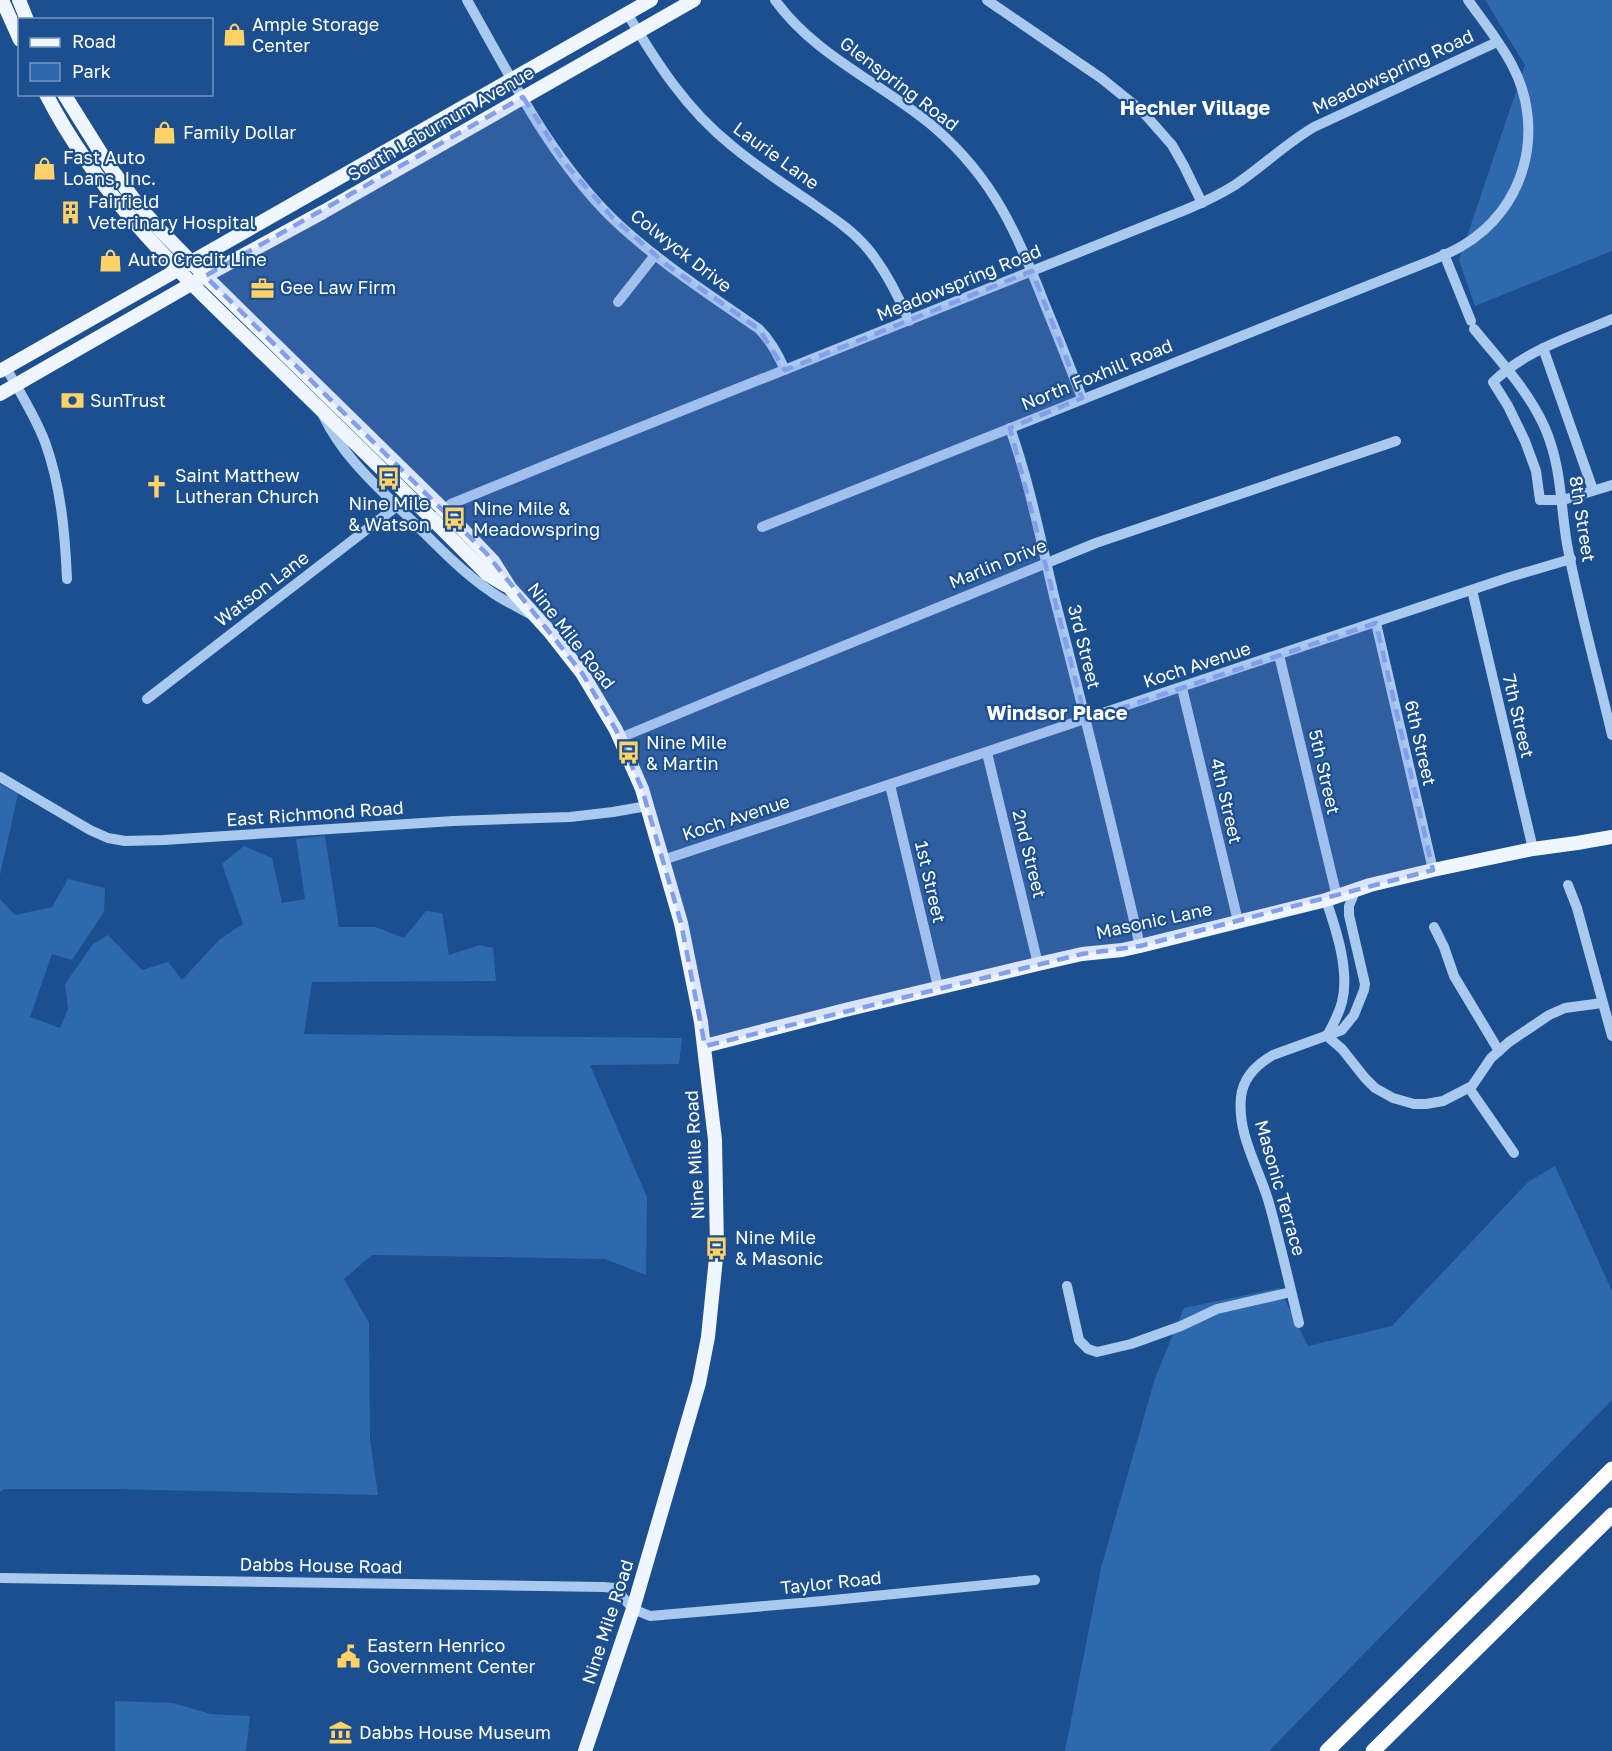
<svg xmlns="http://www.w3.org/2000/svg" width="1612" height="1751" font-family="'Golos Text',sans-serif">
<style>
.green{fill:#2e69ad}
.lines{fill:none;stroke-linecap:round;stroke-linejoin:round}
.minor{stroke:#a9c9ee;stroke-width:10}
.major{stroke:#f0f6ff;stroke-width:14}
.highway{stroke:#fff;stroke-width:15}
.marked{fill:#839eea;fill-opacity:0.2;stroke:#839eea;stroke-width:4.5;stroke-dasharray:12 8;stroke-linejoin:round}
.labels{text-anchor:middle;stroke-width:4.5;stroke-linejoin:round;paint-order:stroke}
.poi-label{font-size:18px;fill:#fff;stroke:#1b4f8f;text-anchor:start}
.street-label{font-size:18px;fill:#fff;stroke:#1b4f8f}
.neighbourhood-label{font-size:20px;font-weight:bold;fill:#fff;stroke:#1b4f8f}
</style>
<rect width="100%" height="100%" fill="#1b4f8f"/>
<g class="green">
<polygon points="1485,0 1612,0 1612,251 1475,306 1459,260 1525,65"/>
<polygon points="0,784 18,794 0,875"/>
<polygon points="325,836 339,927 375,927 404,938 426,911 442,913 449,955 480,945 493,948 496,981 312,982 304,1034 682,1038 679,1064 590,1065 647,1197 646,1275 605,1259 372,1255 344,1279 369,1323 370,1440 378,1495 113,1489 4,1489 0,1492 0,899 15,915 52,907 68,879 105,888 104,912 72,960 52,954 30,1017 60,1028 68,1009 65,984 93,944 108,935 142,970 168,962 182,980 219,940 243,924 222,864 244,846 272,858 282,903 305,899 296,839"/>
<polygon points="1555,1166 1612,1291 1612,1400 1269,1751 1065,1751 1101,1568 1155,1378 1184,1308 1279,1288 1308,1346 1392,1326 1528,1182"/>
<polygon points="115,1701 173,1703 211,1714 250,1716 246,1751 115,1751"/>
</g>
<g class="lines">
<g class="minor">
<path d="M467,0C510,76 550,157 613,219C657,261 709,294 759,329C771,341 778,354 785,370"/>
<path d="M775,0C816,57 884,84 935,128C994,179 1018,235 1045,305C1058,336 1070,367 1082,398"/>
<polyline points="987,0 1101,78 1142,111 1172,145 1184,166 1202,203"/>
<path d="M627,13C656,62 686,109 731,145C757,167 787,186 816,206C835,219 854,232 868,249C886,271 898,295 909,321"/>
<polyline points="1444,254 1471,321"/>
<polyline points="618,302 655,255"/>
<path d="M1612,319C1570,337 1526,350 1493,382L1508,406L1525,441L1536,471L1540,500H1563L1612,485"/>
<path d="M1474,329C1500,361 1528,390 1545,428C1562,468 1560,503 1567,544C1579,608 1597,671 1612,735"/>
<polyline points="1543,348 1593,490"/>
<path d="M6,368C20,392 35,416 45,442C61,486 65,533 67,579"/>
<path d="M323,415C341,453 371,481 401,510C429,537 458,569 490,591C502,600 516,606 530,614"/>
<path d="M1010,428C1030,484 1041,542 1055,600C1085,715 1113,830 1140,946"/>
<path d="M762,527L1420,265C1434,259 1449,254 1462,246C1526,209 1546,129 1512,65C1500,42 1483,21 1468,0"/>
<path d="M423,531L451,504L571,455L1185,210C1202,203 1219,195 1235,185C1262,167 1285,144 1314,127L1497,42"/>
<polyline points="1472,590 1533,849"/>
<polyline points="1376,623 1433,870"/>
<polyline points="1279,655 1337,897"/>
<polyline points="1182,688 1238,921"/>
<polyline points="147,699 397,506"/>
<polyline points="620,738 750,684 1096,543 1396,441"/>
<polyline points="987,753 1038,964"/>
<polyline points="0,777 90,830 108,838 125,841 164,840 453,821 570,817 613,812 647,806"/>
<polyline points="890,785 938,987"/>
<polyline points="663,860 1510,577 1571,559"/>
<polyline points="1568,885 1577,908 1612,1036"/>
<path d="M1326,900C1336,929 1350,971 1342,1002C1339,1014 1333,1025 1327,1036"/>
<polyline points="1434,927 1444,947 1454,976 1499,1051"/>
<polyline points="1327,1036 1342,1049 1365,1078 1375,1088 1393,1098 1414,1104 1426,1104 1443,1101 1472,1086 1491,1058 1509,1042 1549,1015 1565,1008 1602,1003"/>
<polyline points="1469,1088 1514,1153"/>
<polyline points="1067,1286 1079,1340 1088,1349 1097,1352 1131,1344 1181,1326 1217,1309 1291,1292"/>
<path d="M1299,1323C1289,1283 1280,1242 1269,1203C1259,1168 1237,1135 1241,1097C1243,1078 1257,1064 1273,1055L1342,1030L1354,1015L1364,990L1365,984L1349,915V906L1355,891"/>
<polyline points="0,1578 603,1587 615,1588 633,1609 650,1616 823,1601 1035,1580"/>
</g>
<g class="major">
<polyline points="2,0 20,40"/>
<polyline points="19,0 27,20"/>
<path d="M46,94C99,198 185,278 267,357C341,429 415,501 487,574L505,585"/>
<polyline points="64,94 109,166 139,206 161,231 205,276 444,510 493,561 510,588 549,631 582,673 616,730 642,789 681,923 701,1022 715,1140 717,1248 708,1337 699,1383 633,1609 585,1751"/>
<polyline points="0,371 651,0"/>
<polyline points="0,394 205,276 323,212 694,0"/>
<polyline points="705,1046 845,1010 1038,964 1082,954 1122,950 1140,946 1326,900 1370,885 1433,870 1533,849 1577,843 1612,837"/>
</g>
<g class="highway">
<polyline points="1327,1751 1612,1469"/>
<polyline points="1373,1751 1612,1515"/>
</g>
</g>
<path class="marked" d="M523,97L565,163L613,218L667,265L759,329L785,370L1032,271L1082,398L1010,428L1086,720L1376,623L1433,870L1140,946L1082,954L705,1046L681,923L642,789L616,730L582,673L486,553L205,276Z"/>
<defs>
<symbol id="shop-bare" viewBox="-9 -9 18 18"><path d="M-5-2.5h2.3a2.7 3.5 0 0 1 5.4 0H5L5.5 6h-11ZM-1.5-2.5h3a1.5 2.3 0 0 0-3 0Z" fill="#ffd166" stroke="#1b4f8f" stroke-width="2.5" paint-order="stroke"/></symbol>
<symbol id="building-bare" viewBox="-9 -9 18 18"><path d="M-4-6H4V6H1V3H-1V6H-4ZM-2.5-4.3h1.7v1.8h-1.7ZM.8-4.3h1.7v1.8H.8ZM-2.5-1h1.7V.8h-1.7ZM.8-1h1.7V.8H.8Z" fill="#ffd166" stroke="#1b4f8f" stroke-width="2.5" paint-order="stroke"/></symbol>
<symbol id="office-bare" viewBox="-9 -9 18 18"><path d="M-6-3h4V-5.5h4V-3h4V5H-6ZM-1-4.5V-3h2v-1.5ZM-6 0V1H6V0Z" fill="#ffd166" stroke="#1b4f8f" stroke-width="2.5" paint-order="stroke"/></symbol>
<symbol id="bank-bare" viewBox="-9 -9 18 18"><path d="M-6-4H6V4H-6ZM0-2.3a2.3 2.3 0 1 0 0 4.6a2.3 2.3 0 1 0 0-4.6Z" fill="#ffd166" stroke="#1b4f8f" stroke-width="2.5" paint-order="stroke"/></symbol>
<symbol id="bus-bare" viewBox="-9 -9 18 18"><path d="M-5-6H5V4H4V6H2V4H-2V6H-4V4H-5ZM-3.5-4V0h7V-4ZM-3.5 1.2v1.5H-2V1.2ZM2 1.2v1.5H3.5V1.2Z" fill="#ffd166" stroke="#1b4f8f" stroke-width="2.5" paint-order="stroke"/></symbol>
<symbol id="church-bare" viewBox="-9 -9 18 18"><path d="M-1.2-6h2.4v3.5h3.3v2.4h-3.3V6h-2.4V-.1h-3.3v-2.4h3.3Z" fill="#ffd166" stroke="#1b4f8f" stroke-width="2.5" paint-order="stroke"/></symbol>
<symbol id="civic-bare" viewBox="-9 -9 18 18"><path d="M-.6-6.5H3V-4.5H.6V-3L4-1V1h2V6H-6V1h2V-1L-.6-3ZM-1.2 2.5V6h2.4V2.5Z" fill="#ffd166" stroke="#1b4f8f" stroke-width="2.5" paint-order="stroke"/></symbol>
<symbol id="museum-bare" viewBox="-9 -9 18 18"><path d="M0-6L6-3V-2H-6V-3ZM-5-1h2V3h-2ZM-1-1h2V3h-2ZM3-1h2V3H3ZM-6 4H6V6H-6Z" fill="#ffd166" stroke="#1b4f8f" stroke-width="2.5" paint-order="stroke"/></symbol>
</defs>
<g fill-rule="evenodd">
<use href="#shop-bare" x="218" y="18" width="33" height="33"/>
<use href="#shop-bare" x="148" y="116" width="33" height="33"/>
<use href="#shop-bare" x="28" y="152" width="33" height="33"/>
<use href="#building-bare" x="54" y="196" width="33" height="33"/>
<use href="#shop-bare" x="94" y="244" width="33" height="33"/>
<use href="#office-bare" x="246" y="272" width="33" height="33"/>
<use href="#bank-bare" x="56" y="384" width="33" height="33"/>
<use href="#bus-bare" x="372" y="462" width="33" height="33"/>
<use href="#church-bare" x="140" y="470" width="33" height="33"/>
<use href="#bus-bare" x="438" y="502" width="33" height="33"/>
<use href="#bus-bare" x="612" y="736" width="33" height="33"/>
<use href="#bus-bare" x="700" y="1232" width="33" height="33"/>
<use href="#civic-bare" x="332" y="1640" width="33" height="33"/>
<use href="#museum-bare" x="324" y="1716" width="33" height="33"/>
</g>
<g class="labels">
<g class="poi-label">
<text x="252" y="31">Ample Storage<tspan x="252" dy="21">Center</tspan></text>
<text x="183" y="139">Family Dollar</text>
<text x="63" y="164">Fast Auto<tspan x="63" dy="21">Loans, Inc.</tspan></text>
<text x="88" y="208">Fairfield<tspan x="88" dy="21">Veterinary Hospital</tspan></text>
<text x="128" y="266">Auto Credit Line</text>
<text x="280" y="294">Gee Law Firm</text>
<text x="90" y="407">SunTrust</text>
<text x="175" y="482">Saint Matthew<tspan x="175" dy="21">Lutheran Church</tspan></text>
<text x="389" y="510" text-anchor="middle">Nine Mile<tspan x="389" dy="21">&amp; Watson</tspan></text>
<text x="473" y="515">Nine Mile &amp;<tspan x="473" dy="21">Meadowspring</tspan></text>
<text x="646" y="749">Nine Mile<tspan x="646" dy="21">&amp; Martin</tspan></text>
<text x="735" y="1244">Nine Mile<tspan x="735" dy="21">&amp; Masonic</tspan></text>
<text x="367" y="1652">Eastern Henrico<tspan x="367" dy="21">Government Center</tspan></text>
<text x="359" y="1739">Dabbs House Museum</text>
</g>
<g class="street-label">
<text transform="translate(1393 72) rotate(-25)" y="6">Meadowspring Road</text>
<text transform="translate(899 84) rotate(37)" y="6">Glenspring Road</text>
<text transform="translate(441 124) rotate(-30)" y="6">South Laburnum Avenue</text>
<text transform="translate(776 156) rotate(36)" y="6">Laurie Lane</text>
<text transform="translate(681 251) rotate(38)" y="6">Colwyck Drive</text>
<text transform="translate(959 283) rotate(-22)" y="6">Meadowspring Road</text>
<text transform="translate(1097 375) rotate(-22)" y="6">North Foxhill Road</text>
<text transform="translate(1582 519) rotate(81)" y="6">8th Street</text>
<text transform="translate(998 564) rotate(-22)" y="6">Marlin Drive</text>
<text transform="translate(262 589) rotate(-37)" y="6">Watson Lane</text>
<text transform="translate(571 636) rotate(52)" y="6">Nine Mile Road</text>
<text transform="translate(1084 647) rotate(76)" y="6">3rd Street</text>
<text transform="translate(1197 665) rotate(-18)" y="6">Koch Avenue</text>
<text transform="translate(1518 716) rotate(77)" y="6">7th Street</text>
<text transform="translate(1420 743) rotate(77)" y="6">6th Street</text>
<text transform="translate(1324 772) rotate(77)" y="6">5th Street</text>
<text transform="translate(1226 801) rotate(77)" y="6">4th Street</text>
<text transform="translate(315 814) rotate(-4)" y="6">East Richmond Road</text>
<text transform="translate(736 818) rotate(-18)" y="6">Koch Avenue</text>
<text transform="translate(1029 854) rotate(76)" y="6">2nd Street</text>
<text transform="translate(930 882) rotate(77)" y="6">1st Street</text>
<text transform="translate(1154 921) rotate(-12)" y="6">Masonic Lane</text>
<text transform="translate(695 1155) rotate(-93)" y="6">Nine Mile Road</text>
<text transform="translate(1280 1188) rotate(74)" y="6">Masonic Terrace</text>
<text transform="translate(321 1566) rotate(1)" y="6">Dabbs House Road</text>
<text transform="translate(831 1583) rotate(-6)" y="6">Taylor Road</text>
<text transform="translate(608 1622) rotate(-72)" y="6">Nine Mile Road</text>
</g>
<g class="neighbourhood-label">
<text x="1195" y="115">Hechler Village</text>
<text x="1057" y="720">Windsor Place</text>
</g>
</g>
<rect x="18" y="18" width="195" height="78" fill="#1b4f8f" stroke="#7695bc" stroke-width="1.5"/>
<rect x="30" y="38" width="30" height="9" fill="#f0f6ff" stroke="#7695bc" stroke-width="1.5"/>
<text x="72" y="48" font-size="18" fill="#ffffff">Road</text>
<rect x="30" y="63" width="30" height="18" fill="#2e69ad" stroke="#7695bc" stroke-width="1.5"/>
<text x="72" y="78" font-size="18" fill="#ffffff">Park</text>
</svg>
